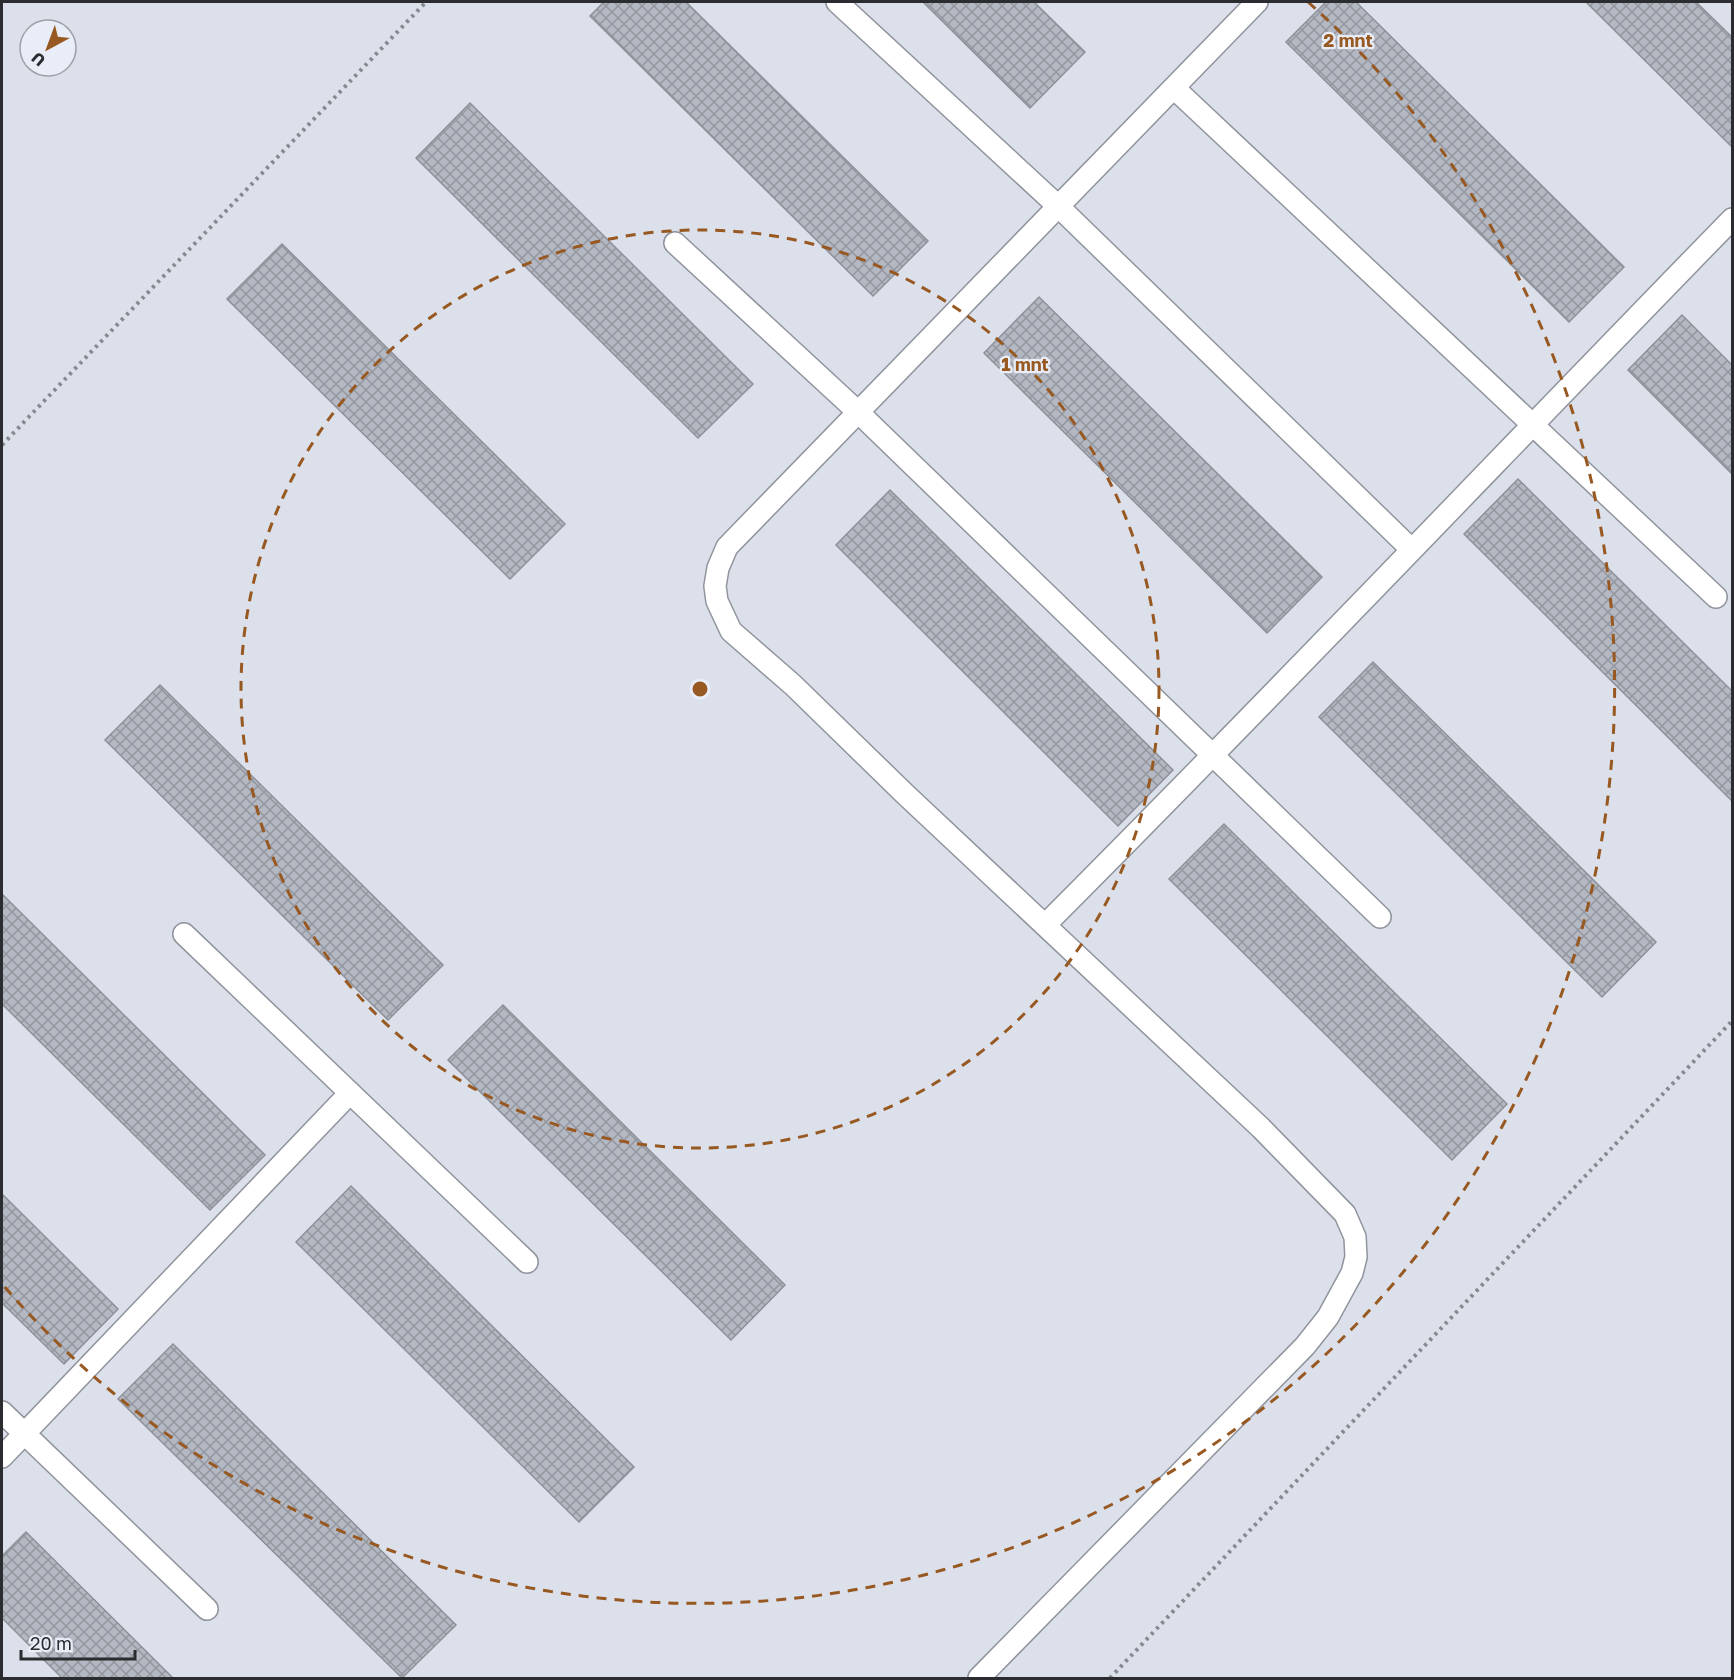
<svg xmlns="http://www.w3.org/2000/svg" width="1734" height="1680" font-family="'Golos Text',sans-serif">
<style>
.building{fill:url(#building-cross-hatch);stroke:#8d919a;stroke-width:1.5}
.lines{fill:none;stroke-linecap:round;stroke-linejoin:round}
.service-casing{stroke:#90949d;stroke-width:24}
.path{stroke:#868990;stroke-width:4;stroke-dasharray:3 4.5;stroke-linecap:butt}
.service{stroke:#fff;stroke-width:21}
.ring{fill:none;stroke:#985821;stroke-width:3;stroke-dasharray:10 8}
.centre{fill:#985821;stroke:#e8edf7;stroke-width:3}
.ring-label{font-size:18px;text-anchor:middle;font-weight:bold;fill:#985821;stroke:#e8edf7;stroke-width:4.5;stroke-linejoin:round;paint-order:stroke}
</style>
<defs>
<pattern id="building-cross-hatch" width="8" height="8" patternUnits="userSpaceOnUse" patternTransform="scale(1.5)"><rect width="8" height="8" fill="#b4b8c2"/><path d="M0 0l8 8M0 8l8-8" fill="none" stroke="#93969e"/></pattern>
</defs>
<rect width="100%" height="100%" fill="#dbe0ea"/>
<g class="building">
<polygon points="604,2 686,2 928,241 873,296 590,16"/>
<polygon points="923,2 1034,2 1085,52 1030,108"/>
<polygon points="1326,2 1356,2 1624,267 1569,322 1286,42"/>
<polygon points="1586,2 1696,2 1732,37 1732,147"/>
<polygon points="470,103 753,384 698,438 416,158"/>
<polygon points="282,244 565,524 510,579 227,299"/>
<polygon points="1039,297 1322,577 1267,633 984,353"/>
<polygon points="1682,315 1732,365 1732,474 1628,370"/>
<polygon points="1518,479 1732,691 1732,801 1464,534"/>
<polygon points="890,490 1173,770 1118,826 836,545"/>
<polygon points="1373,662 1656,942 1602,997 1319,717"/>
<polygon points="160,685 443,965 388,1020 105,740"/>
<polygon points="1224,824 1507,1104 1452,1160 1169,879"/>
<polygon points="2,894 265,1155 210,1210 2,1004"/>
<polygon points="503,1005 785,1285 731,1340 448,1060"/>
<polygon points="351,1186 634,1467 579,1522 296,1242"/>
<polygon points="2,1194 118,1309 64,1364 2,1303"/>
<polygon points="173,1344 456,1625 402,1678 118,1399"/>
<polygon points="26,1532 173,1678 62,1678 2,1618 2,1556"/>
</g>
<g class="lines">
<defs>
<g id="service">
<polyline points="837,2 1059,207 1411,549"/>
<polyline points="1174,88 1716,597"/>
<polyline points="675,243 858,412 1380,917"/>
<path d="M1045,925C1277,693 1503,454 1732,219"/>
<polyline points="184,934 527,1262"/>
<polyline points="2,1412 207,1609"/>
<polyline points="2,1457 350,1093"/>
<polyline points="979,1678 1305,1346 1328,1317 1352,1273 1356,1257 1355,1237 1345,1214 1261,1128 906,795 793,685 731,631 717,601 715,586 718,568 727,547 1257,2"/>
</g>
</defs>
<use href="#service" class="service-casing"/>
<g class="path">
<polyline points="2,445 426,2"/>
<polyline points="1110,1678 1732,1021"/>
</g>
<use href="#service" class="service"/>
</g>
<g class="ring">
<circle cx="700" cy="689" r="459"/>
<path d="M1308 2A917 917 0 1 1 3 1285"/>
</g>
<circle cx="700" cy="689" r="9" class="centre"/>
<g class="ring-label">
<text x="1348" y="47">2 mnt</text>
<text x="1025" y="371">1 mnt</text>
</g>
<rect width="1734" height="1680" fill="none" stroke="#2b2c30" stroke-width="6"/>
<g transform="translate(48 48) rotate(221)"><circle r="28" fill="#e8edf7" stroke="#9ca0a7" stroke-width="1.5"/>
<path d="M0-4.5L10 22L0 15L-10 22Z" fill="#985821"/>
<text y="-9" font-size="16" font-weight="bold" text-anchor="middle" fill="#2b2c30">U</text>
</g>
<path d="M21 1650v9h114v-9" fill="none" stroke="#2b2c30" stroke-width="3"/>
<text x="30" y="1650" font-size="18" fill="#2b2c30" stroke="#e8edf7" stroke-width="4.5" paint-order="stroke">20 m</text>
</svg>
